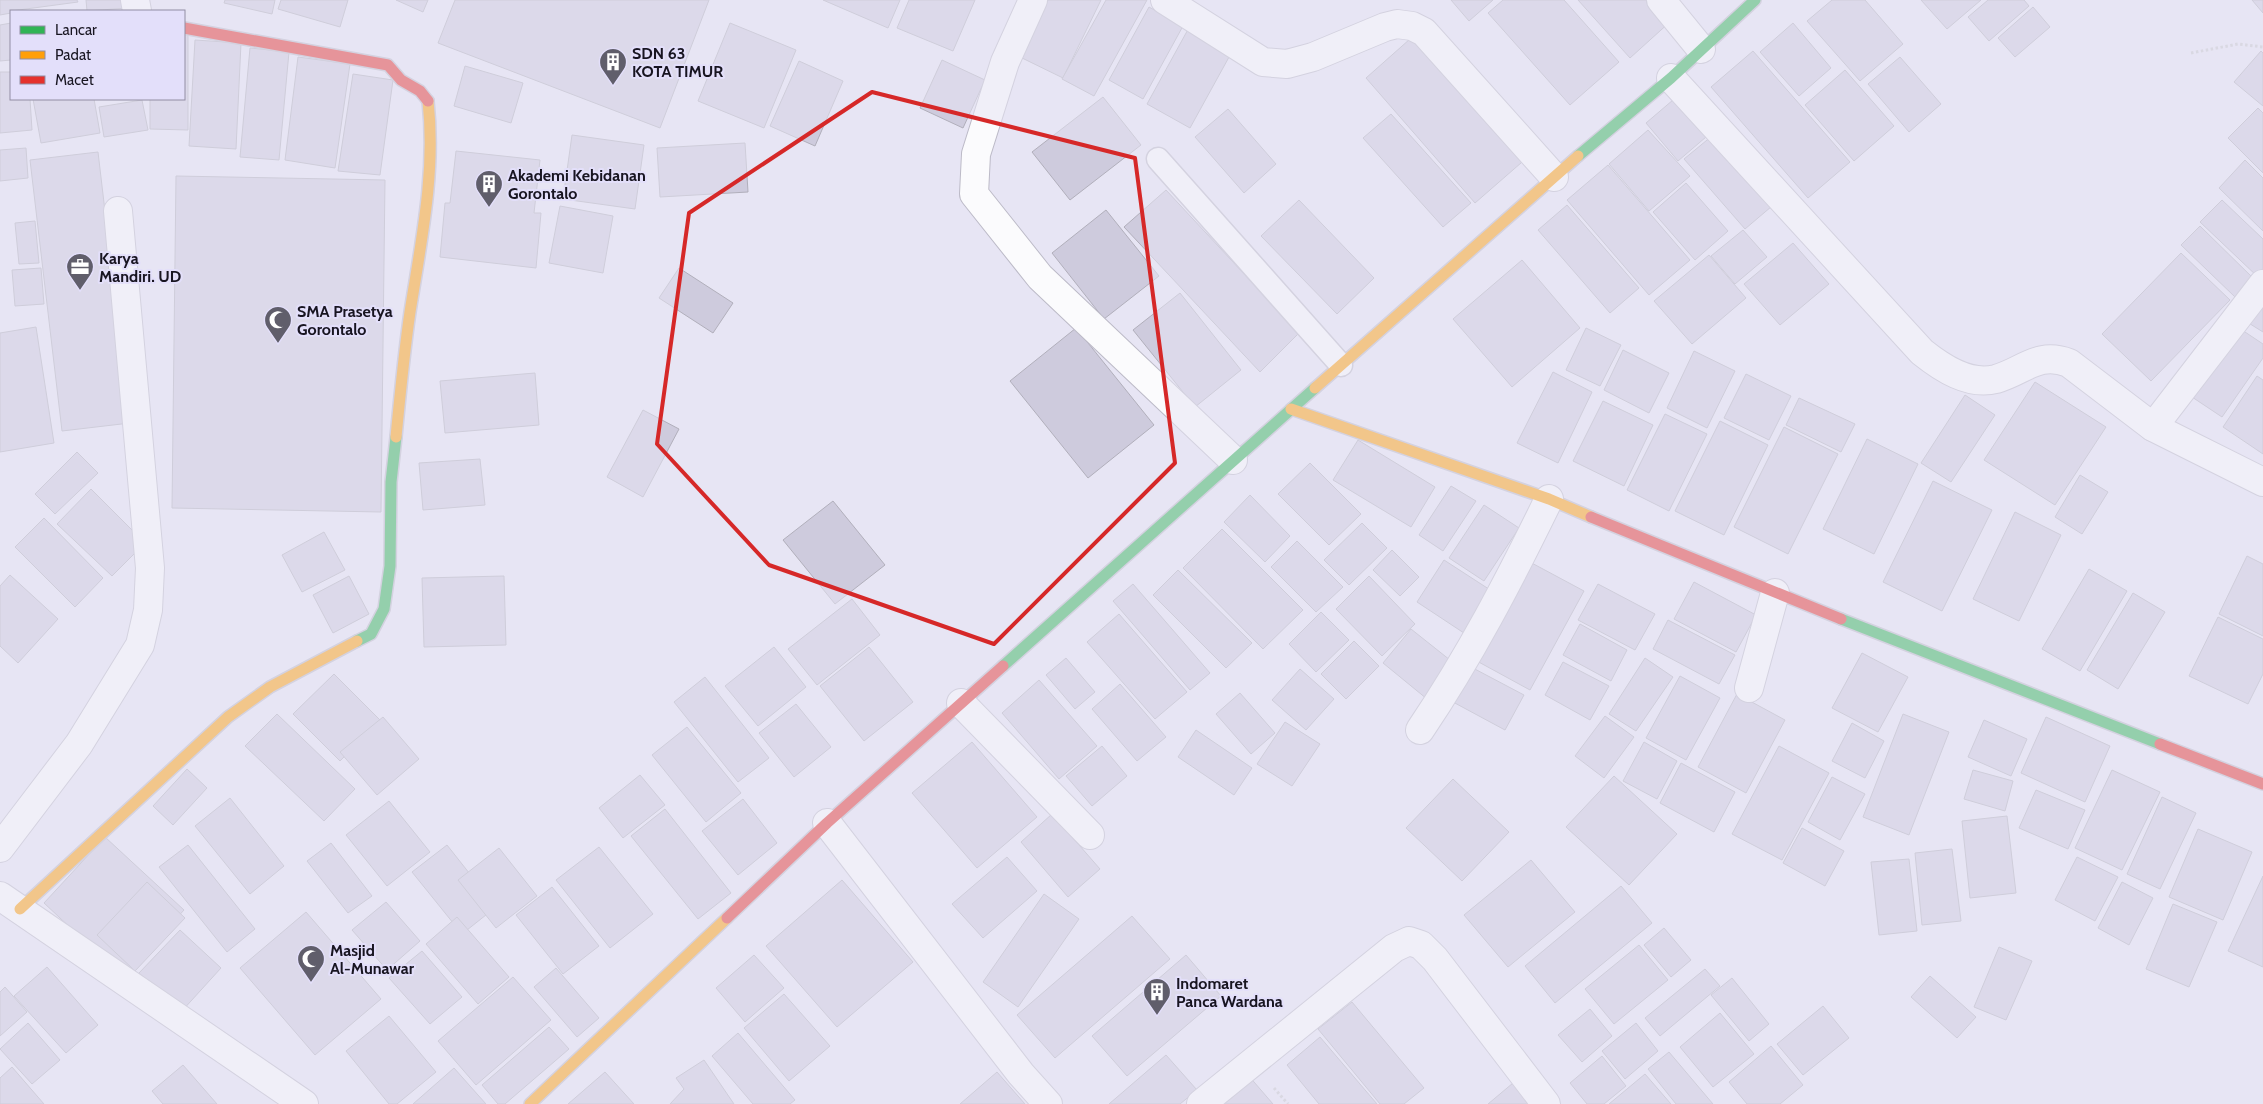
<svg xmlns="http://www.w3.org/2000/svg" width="2263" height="1104" font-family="Cabin,sans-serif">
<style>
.building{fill:#cecbdd;stroke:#b1afbb}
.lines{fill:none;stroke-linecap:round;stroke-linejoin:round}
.lane-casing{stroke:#bcbac7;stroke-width:25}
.street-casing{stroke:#bcbac7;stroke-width:30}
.fast-casing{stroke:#bcbac7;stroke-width:14}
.slow-casing{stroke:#bcbac7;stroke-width:14}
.jam-casing{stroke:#bcbac7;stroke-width:14}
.path{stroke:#c8c7cc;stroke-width:3;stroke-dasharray:2.5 2.5;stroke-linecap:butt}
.lane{stroke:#fbfbfd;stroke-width:22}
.street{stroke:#fbfbfd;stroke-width:28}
.fast{stroke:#30b455;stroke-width:11}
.slow{stroke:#ff9f0a;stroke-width:11}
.jam{stroke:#e5322d;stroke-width:11}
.marked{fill:none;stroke:#d62828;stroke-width:4;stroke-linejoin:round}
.labels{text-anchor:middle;stroke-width:4;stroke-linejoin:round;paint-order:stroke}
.poi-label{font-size:16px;font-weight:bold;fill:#181521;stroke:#e3dffa;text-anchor:start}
</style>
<rect width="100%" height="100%" fill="#e7e5f4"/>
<g class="building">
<polygon points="0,0 77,0 78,2 11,11 11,13 0,15"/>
<polygon points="86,0 127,0 128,8 87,11"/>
<polygon points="225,0 275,0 272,14 224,3"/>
<polygon points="281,0 348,0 340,27 278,9"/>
<polygon points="396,0 428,0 423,12"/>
<polygon points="455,0 709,0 660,128 438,43"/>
<polygon points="823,0 900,0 888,28"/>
<polygon points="909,0 975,0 953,51 897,28"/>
<polygon points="1048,0 1101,0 1063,78 1020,57"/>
<polygon points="1106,0 1147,0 1094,96 1062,79"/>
<polygon points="1451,0 1493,0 1469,21"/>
<polygon points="1503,0 1564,0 1619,62 1570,105 1488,13"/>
<polygon points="1578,0 1652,0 1671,21 1630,58"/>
<polygon points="1832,0 1865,0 1903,44 1860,81 1807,21"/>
<polygon points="1921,0 1981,0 1947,29"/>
<polygon points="1988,0 2024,0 2029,6 1989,41 1968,17"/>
<polygon points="2252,0 2263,0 2263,13"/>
<polygon points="1149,7 1183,26 1143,99 1109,80"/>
<polygon points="2033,7 2050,27 2015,57 1998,38"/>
<polygon points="11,23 11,60 0,61 0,25"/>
<polygon points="730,23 796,50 764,128 698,101"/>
<polygon points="1793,23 1831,68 1799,96 1760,52"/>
<polygon points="1191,24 1234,48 1190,128 1147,104"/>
<polygon points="1419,31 1529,156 1475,203 1366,78"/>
<polygon points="184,33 188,33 188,130 150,129 150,99 184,99"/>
<polygon points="195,40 241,43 236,149 189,146"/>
<polygon points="250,48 289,52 279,160 240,157"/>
<polygon points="1753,51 1850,162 1808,198 1711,87"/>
<polygon points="2261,51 2263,53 2263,106 2234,82"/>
<polygon points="298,57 350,64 335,168 285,160"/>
<polygon points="1900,57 1941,104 1909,132 1868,84"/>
<polygon points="942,60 985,80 963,128 920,108"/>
<polygon points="799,61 843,81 815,146 770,126"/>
<polygon points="465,66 523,83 511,123 454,106"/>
<polygon points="1845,70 1894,126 1854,161 1805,105"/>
<polygon points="0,72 11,72 11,99 30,99 32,130 0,133"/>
<polygon points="353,74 393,80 380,175 338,171"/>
<polygon points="1680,94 1713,131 1678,161 1646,123"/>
<polygon points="1103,97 1141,145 1070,200 1032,152"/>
<polygon points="33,99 94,99 100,133 41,143"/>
<polygon points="142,100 148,130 104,137 99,107"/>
<polygon points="2258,108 2263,113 2263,173 2228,138"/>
<polygon points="1228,109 1276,164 1244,193 1195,137"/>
<polygon points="1391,114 1471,203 1443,227 1363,138"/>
<polygon points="1648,130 1690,176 1649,211 1609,164"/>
<polygon points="1718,131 1778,201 1745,229 1684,159"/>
<polygon points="572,135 644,145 635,209 563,199"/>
<polygon points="745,143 748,192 660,197 657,148"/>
<polygon points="26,148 28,178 0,181 0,150"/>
<polygon points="456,151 540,160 534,213 541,213 536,268 440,257 445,203 450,203"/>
<polygon points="98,152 130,423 62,431 30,160"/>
<polygon points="2245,160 2263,178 2263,231 2219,188"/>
<polygon points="1608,165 1690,260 1649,295 1567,200"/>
<polygon points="176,176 385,180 381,512 172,508"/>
<polygon points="1686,183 1728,231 1695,260 1653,212"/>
<polygon points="1166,190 1299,333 1260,372 1124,227"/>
<polygon points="1299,200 1374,278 1337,314 1261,236"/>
<polygon points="2222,200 2263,239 2263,274 2259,278 2200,222"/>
<polygon points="1567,205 1639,288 1610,313 1538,230"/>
<polygon points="560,206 613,216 603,273 549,263"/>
<polygon points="1106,210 1159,276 1104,319 1052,253"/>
<polygon points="35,221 39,263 19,264 15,223"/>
<polygon points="2200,226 2253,278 2235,297 2181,245"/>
<polygon points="1743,230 1767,257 1735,284 1711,256"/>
<polygon points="1793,243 1829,284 1780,325 1744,284"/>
<polygon points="2181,253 2230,300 2151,381 2102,334"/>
<polygon points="1709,255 1746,298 1692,344 1654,301"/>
<polygon points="1522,260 1580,328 1512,387 1453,319"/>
<polygon points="41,268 44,304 15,306 12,270"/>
<polygon points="679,268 733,303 713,333 659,298"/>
<polygon points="1180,293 1241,370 1195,407 1133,330"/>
<polygon points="2263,298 2263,332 2247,322"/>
<polygon points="2236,326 2263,344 2263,358 2222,417 2189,395"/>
<polygon points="36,327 54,443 0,452 0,333"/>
<polygon points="1076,328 1154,425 1088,478 1010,381"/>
<polygon points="1586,328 1621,345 1600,386 1566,370"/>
<polygon points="1623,350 1669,373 1649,413 1604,390"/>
<polygon points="1694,351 1735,371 1707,428 1667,408"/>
<polygon points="1553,372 1592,392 1558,463 1517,443"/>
<polygon points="535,373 539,425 445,433 440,381"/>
<polygon points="1746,374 1791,396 1769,440 1724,418"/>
<polygon points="2257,376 2263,380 2263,454 2223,427"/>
<polygon points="2035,382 2106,427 2055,505 1984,460"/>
<polygon points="1965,395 1995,415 1951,482 1921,463"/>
<polygon points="1799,398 1855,424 1841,452 1786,425"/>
<polygon points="1603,401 1653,425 1624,486 1573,461"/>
<polygon points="643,410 679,429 643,497 607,477"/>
<polygon points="1665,414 1707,434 1669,511 1627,490"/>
<polygon points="1720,421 1768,445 1724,535 1675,511"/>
<polygon points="1784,427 1838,454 1788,554 1734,527"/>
<polygon points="1867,439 1918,464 1874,554 1823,529"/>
<polygon points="1358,440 1435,487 1411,527 1333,480"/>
<polygon points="77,452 98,473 55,514 35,494"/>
<polygon points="480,459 485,505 423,510 419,463"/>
<polygon points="1310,463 1361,514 1329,545 1278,494"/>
<polygon points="2080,475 2108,492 2082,534 2055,517"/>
<polygon points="1933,481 1992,510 1942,611 1883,582"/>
<polygon points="1451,486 1476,501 1443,551 1419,535"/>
<polygon points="91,489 145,543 112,576 57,524"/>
<polygon points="1250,495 1290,536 1265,562 1224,522"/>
<polygon points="833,501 885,565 835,604 783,540"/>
<polygon points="1484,505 1519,528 1484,581 1449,558"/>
<polygon points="2015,512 2061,535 2019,621 1973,599"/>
<polygon points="44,518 103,578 75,607 15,547"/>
<polygon points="1362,523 1387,548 1349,585 1324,560"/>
<polygon points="1222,529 1303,610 1263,649 1183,568"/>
<polygon points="324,532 345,570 302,592 282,555"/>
<polygon points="1297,541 1343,587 1316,612 1271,567"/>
<polygon points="1392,550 1419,577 1400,596 1373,570"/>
<polygon points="2247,556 2263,564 2263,636 2219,614"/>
<polygon points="1444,560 1498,595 1470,637 1417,602"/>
<polygon points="1528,561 1584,591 1530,690 1475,660"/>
<polygon points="2089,569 2127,591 2080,671 2042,649"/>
<polygon points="1178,570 1252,643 1226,668 1153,595"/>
<polygon points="10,575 58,619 18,663 0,646 0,586"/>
<polygon points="349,576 369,614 333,633 313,595"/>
<polygon points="504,576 506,645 424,647 422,578"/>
<polygon points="1369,576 1415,624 1382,656 1336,609"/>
<polygon points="1694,582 1756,615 1736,652 1674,619"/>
<polygon points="1133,584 1210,673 1190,690 1113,601"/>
<polygon points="1598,584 1655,614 1635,650 1578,620"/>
<polygon points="2133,593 2165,612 2118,689 2087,670"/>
<polygon points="852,599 880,635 817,685 788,649"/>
<polygon points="1321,612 1349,640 1316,672 1289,644"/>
<polygon points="1119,614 1187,692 1155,719 1087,642"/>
<polygon points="2218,617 2263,639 2263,674 2248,704 2189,676"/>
<polygon points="1668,620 1735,655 1719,684 1653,649"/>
<polygon points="1580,624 1627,650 1611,681 1563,655"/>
<polygon points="1411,629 1455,664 1427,699 1383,663"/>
<polygon points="1354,641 1379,666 1346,699 1321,674"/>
<polygon points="774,647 806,687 758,726 725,686"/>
<polygon points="869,647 913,702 864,741 820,686"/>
<polygon points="1862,653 1908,677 1878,732 1832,708"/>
<polygon points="1066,658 1095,692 1075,709 1046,675"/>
<polygon points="1645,658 1673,677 1636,731 1609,714"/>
<polygon points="1563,662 1609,686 1590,720 1545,695"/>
<polygon points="1471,667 1524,695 1505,730 1453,702"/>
<polygon points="1300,669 1334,699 1306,730 1272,700"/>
<polygon points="334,674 380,720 340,761 293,714"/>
<polygon points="1680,676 1720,698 1686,760 1646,738"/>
<polygon points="705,677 769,758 738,782 674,702"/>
<polygon points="1039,680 1097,746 1059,779 1002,713"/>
<polygon points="1120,684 1166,737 1137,761 1092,709"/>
<polygon points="1240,693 1275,733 1251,754 1216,714"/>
<polygon points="1737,694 1785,720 1746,793 1698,767"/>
<polygon points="796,704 831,747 794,777 759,733"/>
<polygon points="277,714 355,789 324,821 245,746"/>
<polygon points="1903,714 1949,732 1909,835 1863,817"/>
<polygon points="1605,716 1634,737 1604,778 1575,756"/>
<polygon points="383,717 419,759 377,795 340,752"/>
<polygon points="2046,717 2110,746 2085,802 2021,773"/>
<polygon points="1984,720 2027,739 2011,776 1968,757"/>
<polygon points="1285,722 1320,744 1292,786 1257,764"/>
<polygon points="1852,723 1884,741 1865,778 1832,761"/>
<polygon points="687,727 741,793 706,822 652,755"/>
<polygon points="1196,730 1252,768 1234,795 1178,757"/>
<polygon points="972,742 1037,817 977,868 912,793"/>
<polygon points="1644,742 1677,761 1657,799 1623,781"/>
<polygon points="1102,746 1127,776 1092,806 1066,776"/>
<polygon points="1779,746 1829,773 1782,860 1732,834"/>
<polygon points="1681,763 1735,792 1714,832 1660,803"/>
<polygon points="187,769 207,788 173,825 153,806"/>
<polygon points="1973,770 2013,781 2005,811 1964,799"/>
<polygon points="2112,770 2160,792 2122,870 2075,848"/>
<polygon points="640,775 665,805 623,838 599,808"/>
<polygon points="1614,776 1677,834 1629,885 1566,827"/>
<polygon points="1832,777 1865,794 1840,840 1808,822"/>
<polygon points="1453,779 1509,832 1462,881 1406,828"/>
<polygon points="2036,790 2085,810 2068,849 2019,828"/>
<polygon points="2162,797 2196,813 2160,889 2127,874"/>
<polygon points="230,798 284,866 250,894 195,826"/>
<polygon points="743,799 777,843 738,875 702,831"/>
<polygon points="389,801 430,852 387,886 346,835"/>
<polygon points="665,809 731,893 698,919 631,836"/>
<polygon points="1052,814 1100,869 1068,897 1021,842"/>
<polygon points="2007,816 2016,893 1970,898 1962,821"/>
<polygon points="1802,828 1844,851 1825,886 1783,863"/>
<polygon points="2198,829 2252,852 2223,920 2169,897"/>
<polygon points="105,837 184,910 123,977 44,903"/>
<polygon points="331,843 372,896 348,913 307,861"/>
<polygon points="188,845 255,929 227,952 159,867"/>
<polygon points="447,845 496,907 462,934 412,872"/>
<polygon points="599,847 653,914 610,948 556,880"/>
<polygon points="499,848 537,896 496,928 458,880"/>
<polygon points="1952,849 1961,921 1922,925 1915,853"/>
<polygon points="1007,857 1037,891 983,938 952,904"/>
<polygon points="2077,857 2118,877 2095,921 2055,900"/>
<polygon points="1909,859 1917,931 1879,935 1871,862"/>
<polygon points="1531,860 1575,912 1508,967 1464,915"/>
<polygon points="2263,876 2263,967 2228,951"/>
<polygon points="842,880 913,962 837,1027 766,946"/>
<polygon points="147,882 185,918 135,971 97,935"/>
<polygon points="2122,882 2153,898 2129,945 2098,928"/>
<polygon points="1621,886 1652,923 1555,1003 1525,966"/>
<polygon points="552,887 599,946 563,974 516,915"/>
<polygon points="1044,894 1079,919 1018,1007 983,982"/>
<polygon points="386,902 420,941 387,970 352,930"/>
<polygon points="2173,904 2217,922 2189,987 2146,969"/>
<polygon points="306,912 381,999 315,1055 240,968"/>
<polygon points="1132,916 1170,959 1055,1058 1017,1015"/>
<polygon points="457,917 509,977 478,1004 426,944"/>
<polygon points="1664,928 1691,960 1671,977 1644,945"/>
<polygon points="180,930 221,968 181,1012 139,973"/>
<polygon points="1639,945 1668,980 1614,1024 1585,989"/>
<polygon points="1999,947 2032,961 2006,1020 1974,1007"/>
<polygon points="422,951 462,997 430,1024 389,978"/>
<polygon points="754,955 784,988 745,1022 716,988"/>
<polygon points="1186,955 1221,996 1127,1076 1092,1036"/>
<polygon points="47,967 98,1025 66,1053 14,996"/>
<polygon points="556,968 599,1018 577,1037 534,987"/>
<polygon points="1705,969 1720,986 1660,1036 1645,1018"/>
<polygon points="1930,976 1976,1017 1957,1038 1911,997"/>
<polygon points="513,977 551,1020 476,1085 438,1041"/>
<polygon points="1732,978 1769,1024 1749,1041 1711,995"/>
<polygon points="5,987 27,1012 0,1036 0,992"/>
<polygon points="784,994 830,1046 789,1081 744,1028"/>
<polygon points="1352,1002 1424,1088 1404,1104 1380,1104 1318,1029"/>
<polygon points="1823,1006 1849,1038 1803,1075 1777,1044"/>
<polygon points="1590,1009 1612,1036 1582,1062 1558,1035"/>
<polygon points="1720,1013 1754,1054 1713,1087 1680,1047"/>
<polygon points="389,1016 436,1072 397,1104 389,1104 346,1051"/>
<polygon points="28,1023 60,1060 32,1084 0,1049"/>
<polygon points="1636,1023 1658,1051 1625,1079 1602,1051"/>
<polygon points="549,1027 569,1049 505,1104 498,1104 482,1085"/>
<polygon points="738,1033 795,1100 790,1104 753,1104 712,1056"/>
<polygon points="1320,1037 1377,1104 1319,1104 1287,1065"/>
<polygon points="1771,1046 1803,1085 1780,1104 1747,1104 1729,1082"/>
<polygon points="1669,1052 1713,1104 1676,1104 1648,1069"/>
<polygon points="1166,1055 1197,1090 1180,1104 1109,1104"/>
<polygon points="1602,1056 1626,1086 1604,1104 1587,1104 1570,1083"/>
<polygon points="704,1060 734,1104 670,1104 684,1089 676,1078"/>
<polygon points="183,1065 217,1104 163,1104 152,1091"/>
<polygon points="12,1067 44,1104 0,1104 0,1078"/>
<polygon points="454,1068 486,1104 413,1104"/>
<polygon points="605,1072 634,1104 568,1104"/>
<polygon points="997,1072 1025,1104 960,1104"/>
<polygon points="1645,1074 1671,1104 1609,1104"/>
<polygon points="1248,1075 1273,1104 1213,1104"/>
<polygon points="1513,1083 1530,1104 1488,1104"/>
</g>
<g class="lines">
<defs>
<polyline id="lane" points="1158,159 1341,365"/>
<g id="street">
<polyline points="135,0 137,11"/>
<polyline points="1033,0 1005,62 976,154 974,194 1040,277 1233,460"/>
<polyline points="1165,0 1263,62 1287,64 1313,57 1385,27 1397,24 1412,26 1424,32 1554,177"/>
<polyline points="1661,0 1701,49"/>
<path d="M1671,78L1922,352C1942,368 1969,386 1996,379C2024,371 2038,351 2069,363L2153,427L2263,482"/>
<polyline points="2153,427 2263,284"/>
<polyline points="1749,688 1775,593"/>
<polyline points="961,703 1090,835"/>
<path d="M1420,730C1470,656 1510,579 1549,499"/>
<polyline points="827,823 1021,1074 1048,1104"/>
<polyline points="0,848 79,744 140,645 148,610 150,568 118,211"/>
<polyline points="0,896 304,1104"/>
<polyline points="1201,1104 1394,948 1409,941 1421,945 1435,959 1546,1104"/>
</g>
<g id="fast">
<polyline points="1578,156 1671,78 1755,0"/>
<polyline points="1841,619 2160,744"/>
<polyline points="357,641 371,634 384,609 390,566 391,482 396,437"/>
<polyline points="1003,666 1315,388"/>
</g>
<g id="slow">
<polyline points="1315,388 1578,156"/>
<polyline points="1291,409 1549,499 1591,517"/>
<path d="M396,437C400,395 404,353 410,312C421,242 436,172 428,101"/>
<polyline points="20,909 228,717 270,687 357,641"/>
<polyline points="530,1104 727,918"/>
</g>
<g id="jam">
<polyline points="184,28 388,65 401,80 420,91 428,101"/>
<polyline points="1591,517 1841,619"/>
<polyline points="2160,744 2263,784"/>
<polyline points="727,918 827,823 1003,666"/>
</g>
</defs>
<use href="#lane" class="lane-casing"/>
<use href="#street" class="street-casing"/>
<use href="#fast" class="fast-casing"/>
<use href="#slow" class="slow-casing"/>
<use href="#jam" class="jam-casing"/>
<g class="path">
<polyline points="2191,53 2238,44 2263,47"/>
<polyline points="1274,1088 1288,1104"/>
</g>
<use href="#lane" class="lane"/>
<use href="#street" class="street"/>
<use href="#fast" class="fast"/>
<use href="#slow" class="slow"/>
<use href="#jam" class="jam"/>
</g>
<path d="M0 0H2263V1104H0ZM872,92L1135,158L1175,463L994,644L769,565L657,444L689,213Z" fill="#e7e5f4" fill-opacity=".55" fill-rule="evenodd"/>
<path class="marked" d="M872,92L1135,158L1175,463L994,644L769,565L657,444L689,213Z"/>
<defs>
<symbol id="building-pin" viewBox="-11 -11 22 30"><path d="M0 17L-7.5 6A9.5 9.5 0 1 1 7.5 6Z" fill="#605e6b" stroke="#e3dffa"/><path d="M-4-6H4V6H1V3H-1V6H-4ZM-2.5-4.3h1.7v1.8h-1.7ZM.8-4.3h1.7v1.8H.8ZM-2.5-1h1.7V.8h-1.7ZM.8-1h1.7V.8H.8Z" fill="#fff"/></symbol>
<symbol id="office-pin" viewBox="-11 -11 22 30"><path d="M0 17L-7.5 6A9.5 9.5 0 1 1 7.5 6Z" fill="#605e6b" stroke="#e3dffa"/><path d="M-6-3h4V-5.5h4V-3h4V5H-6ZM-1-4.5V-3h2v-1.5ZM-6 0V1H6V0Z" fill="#fff"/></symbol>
<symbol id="mosque-pin" viewBox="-11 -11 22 30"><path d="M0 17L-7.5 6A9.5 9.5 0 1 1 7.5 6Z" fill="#605e6b" stroke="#e3dffa"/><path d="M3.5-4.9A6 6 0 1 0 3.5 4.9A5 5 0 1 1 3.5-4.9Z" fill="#fff"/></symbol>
</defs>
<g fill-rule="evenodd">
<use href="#building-pin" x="597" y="46" width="32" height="43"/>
<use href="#building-pin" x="473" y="168" width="32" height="43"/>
<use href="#office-pin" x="64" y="251" width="32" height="43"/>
<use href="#mosque-pin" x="262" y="304" width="32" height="43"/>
<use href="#mosque-pin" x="295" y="943" width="32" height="43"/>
<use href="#building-pin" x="1141" y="976" width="32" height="43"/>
</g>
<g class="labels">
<g class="poi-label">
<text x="632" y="59">SDN 63<tspan x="632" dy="18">KOTA TIMUR</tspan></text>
<text x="508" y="181">Akademi Kebidanan<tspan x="508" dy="18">Gorontalo</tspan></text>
<text x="99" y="264">Karya<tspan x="99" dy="18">Mandiri. UD</tspan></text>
<text x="297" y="317">SMA Prasetya<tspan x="297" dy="18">Gorontalo</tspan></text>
<text x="330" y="956">Masjid<tspan x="330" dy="18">Al-Munawar</tspan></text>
<text x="1176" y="989">Indomaret<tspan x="1176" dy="18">Panca Wardana</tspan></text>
</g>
</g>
<rect x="10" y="10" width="175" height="90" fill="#e3dffa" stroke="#928ea3"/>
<rect x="20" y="26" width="25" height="8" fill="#30b455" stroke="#928ea3"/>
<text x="55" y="35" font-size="15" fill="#181521">Lancar</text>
<rect x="20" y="51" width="25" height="8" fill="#ff9f0a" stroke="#928ea3"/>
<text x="55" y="60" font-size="15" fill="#181521">Padat</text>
<rect x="20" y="76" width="25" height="8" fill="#e5322d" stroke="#928ea3"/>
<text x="55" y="85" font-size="15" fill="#181521">Macet</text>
</svg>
